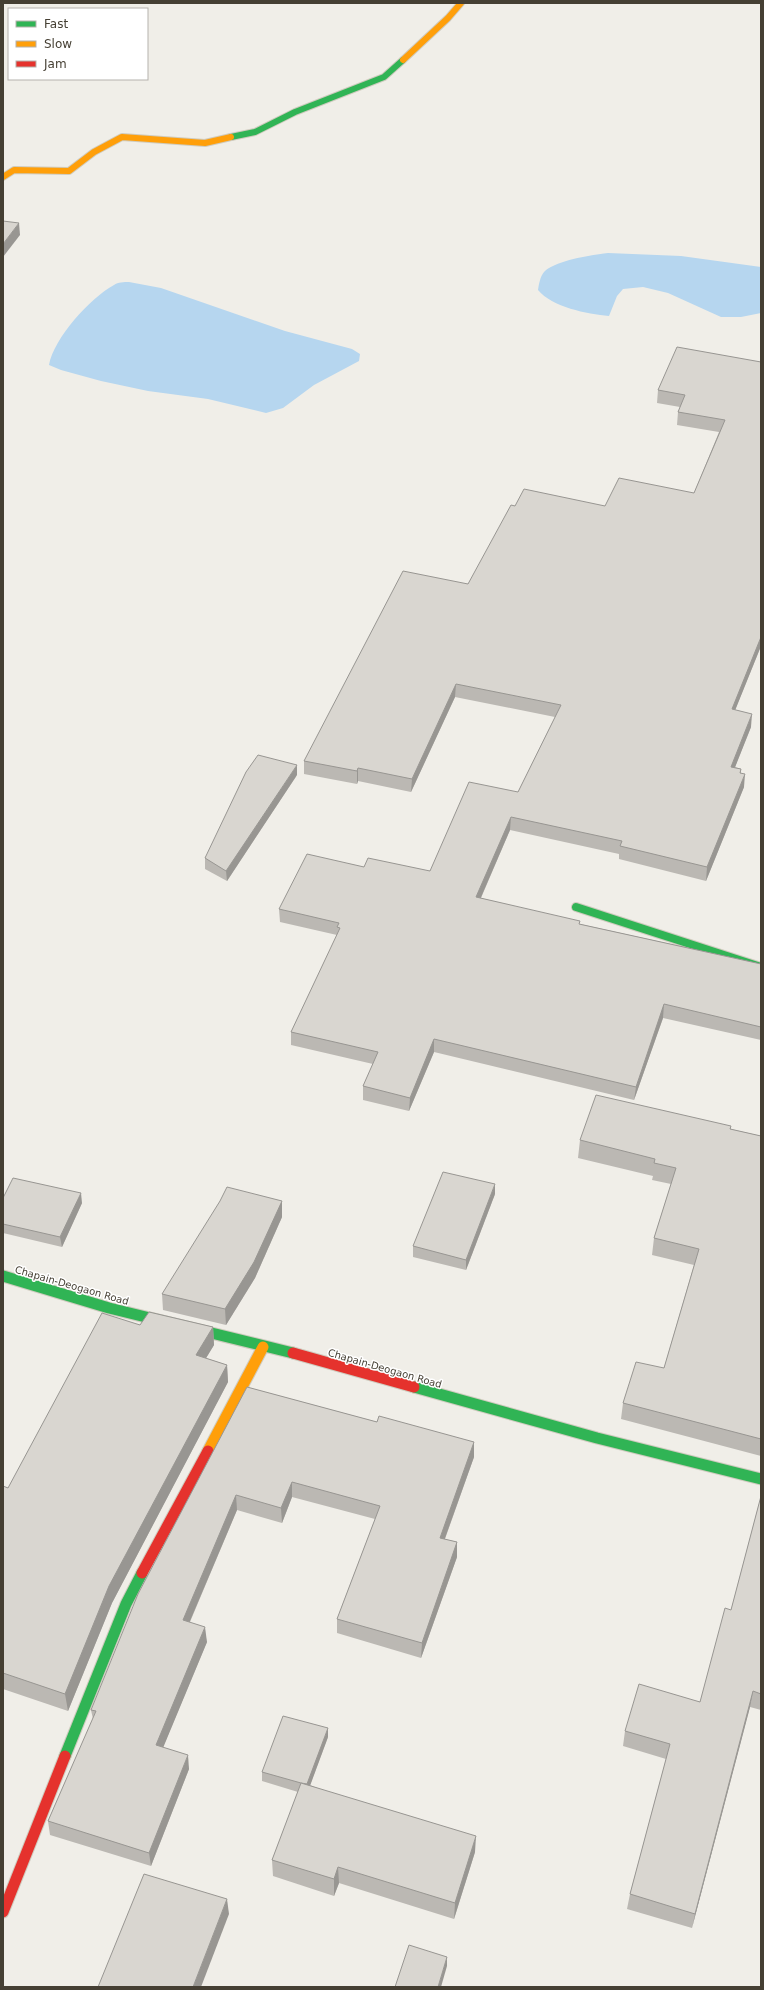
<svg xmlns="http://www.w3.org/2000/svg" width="764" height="1990" font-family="'DejaVu Sans',sans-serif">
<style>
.water{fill:#b6d6ef}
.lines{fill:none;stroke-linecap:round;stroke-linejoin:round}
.fast-far2-casing{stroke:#cfcbbe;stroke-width:8}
.fast-far1-casing{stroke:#cfcbbe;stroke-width:10}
.fast-casing{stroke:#cfcbbe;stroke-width:13}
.slow-far1-casing{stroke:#cfcbbe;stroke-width:8}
.slow-casing{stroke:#cfcbbe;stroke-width:13}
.jam-casing{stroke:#cfcbbe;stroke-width:13}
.fast-far2{stroke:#30b455;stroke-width:6}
.fast-far1{stroke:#30b455;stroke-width:8}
.fast{stroke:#30b455;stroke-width:11}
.slow-far1{stroke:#ff9f0a;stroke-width:6}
.slow{stroke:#ff9f0a;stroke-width:11}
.jam{stroke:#e5322d;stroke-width:11}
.wall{fill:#bbb8b3}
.shaded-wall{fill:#989692}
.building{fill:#d9d6d0;stroke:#989692}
.labels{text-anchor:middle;stroke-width:3;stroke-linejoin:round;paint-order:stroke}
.street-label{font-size:10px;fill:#453f33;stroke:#fff}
</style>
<rect width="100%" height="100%" fill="#f0eee8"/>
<g class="water">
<path d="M608,253L681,256L761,267V313L741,317H721L668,293L643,287L623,289L617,296L609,316C587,314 552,307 538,290C539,284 540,277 544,272C556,260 592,255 608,253Z"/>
<path d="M129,282L161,288L285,331L352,349L360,354L359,361L314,385L283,408L266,413L208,399L148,391L101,381L61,370L49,365C54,338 90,298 114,285C118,282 124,282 129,282Z"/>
</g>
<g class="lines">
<defs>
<polyline id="fast-far2" points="231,137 255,132 295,112 384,77 403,60"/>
<polyline id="fast-far1" points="576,907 761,967"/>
<g id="fast">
<polyline points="3,1276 109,1308 293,1353"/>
<polyline points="414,1387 597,1438 761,1479"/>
<polyline points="65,1756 126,1604 142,1573"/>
</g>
<g id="slow-far1">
<polyline points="403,60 448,18 461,3"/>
<polyline points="3,177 14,170 69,171 94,152 122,137 205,143 231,137"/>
</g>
<polyline id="slow" points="208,1451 263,1347"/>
<g id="jam">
<polyline points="293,1353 414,1387"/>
<polyline points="142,1573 208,1451"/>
<polyline points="3,1912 65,1756"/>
</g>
</defs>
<use href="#fast-far2" class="fast-far2-casing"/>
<use href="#fast-far1" class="fast-far1-casing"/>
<use href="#fast" class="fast-casing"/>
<use href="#slow-far1" class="slow-far1-casing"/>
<use href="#slow" class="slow-casing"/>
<use href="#jam" class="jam-casing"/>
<use href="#fast-far2" class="fast-far2"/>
<use href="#fast-far1" class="fast-far1"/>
<use href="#fast" class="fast"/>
<use href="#slow-far1" class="slow-far1"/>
<use href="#slow" class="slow"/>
<use href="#jam" class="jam"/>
</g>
<g class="wall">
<polygon points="761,362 761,646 735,710 751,727 735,767 741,769 741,773 744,787 706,881 619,859 619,854 510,830 481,898 580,924 761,964 761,1040 663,1018 634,1100 434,1052 409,1111 363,1100 363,1086 373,1064 291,1045 291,1032 337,935 280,922 279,909 364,867 430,871 518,792 555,717 455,697 411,792 358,781 357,784 304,774 304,761 468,584 515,506 605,506 694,493 719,432 677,425 678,412 680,407 657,403 658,390"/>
<polygon points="297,775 227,881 205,869 205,858"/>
<polygon points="731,1126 731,1129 761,1136 761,1456 621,1419 623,1403 664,1368 694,1265 652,1255 654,1238 671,1184 652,1180 653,1176 578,1158 580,1140"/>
<polygon points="495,1194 466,1270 413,1257 413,1246"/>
<polygon points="3,1198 82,1203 62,1247 3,1233"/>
<polygon points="282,1201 282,1217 255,1278 226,1325 163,1310 162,1294"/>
<polygon points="140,1325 213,1327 214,1345 206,1358 227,1365 228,1382 112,1603 68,1711 3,1689 3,1486 8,1488"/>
<polygon points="247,1387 377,1422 474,1442 474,1457 445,1539 457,1542 457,1557 421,1658 337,1633 337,1619 375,1519 292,1497 282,1523 237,1510 190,1622 207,1642 163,1747 189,1769 151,1866 50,1835 48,1821 93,1719 91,1710"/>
<polygon points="761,1496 761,1710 750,1707 692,1928 627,1909 630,1894 666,1759 623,1746 625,1731 700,1702 731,1610"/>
<polygon points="328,1737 310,1785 475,1852 454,1919 339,1883 334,1896 273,1876 272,1860 298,1792 262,1781 262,1772"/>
</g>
<g class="shaded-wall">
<polygon points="19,223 20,235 3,257 3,244"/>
<polygon points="761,637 761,646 730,723 732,709"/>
<polygon points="456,684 455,697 411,792 412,779"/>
<polygon points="752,714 751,727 730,780 731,767"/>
<polygon points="297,765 297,775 227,881 226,871"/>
<polygon points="358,768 358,781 357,784 357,771"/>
<polygon points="745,774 744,787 706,881 707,867"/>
<polygon points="511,817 510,830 475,911 476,897"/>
<polygon points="664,1004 663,1018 634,1100 636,1087"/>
<polygon points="434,1039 434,1052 409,1111 410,1098"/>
<polygon points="495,1184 495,1194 466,1270 466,1260"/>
<polygon points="81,1193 82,1203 62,1247 60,1237"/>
<polygon points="282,1201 282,1217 255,1278 226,1325 225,1309"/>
<polygon points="213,1327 214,1345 197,1373 196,1355"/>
<polygon points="227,1365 228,1382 112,1603 68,1711 65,1694 109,1586"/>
<polygon points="474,1442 474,1457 440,1552 440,1538"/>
<polygon points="292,1482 292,1497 282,1523 281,1508"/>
<polygon points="236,1495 237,1510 184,1635 183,1620"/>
<polygon points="457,1542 457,1557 421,1658 422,1643"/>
<polygon points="205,1627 207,1642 158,1760 156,1745"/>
<polygon points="753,1691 750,1707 692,1928 695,1914"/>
<polygon points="328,1728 328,1737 307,1794 306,1785"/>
<polygon points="188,1755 189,1769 151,1866 149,1853"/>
<polygon points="476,1836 475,1852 454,1919 455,1903"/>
<polygon points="338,1867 339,1883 334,1896 334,1879"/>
<polygon points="227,1899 229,1914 201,1987 193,1987"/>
<polygon points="447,1957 447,1966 441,1987 438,1987"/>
</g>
<g class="building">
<polygon points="3,221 19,223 3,244"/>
<polygon points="677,347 761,362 761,637 732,709 752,714 731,767 741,769 740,773 745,774 707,867 620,846 622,841 511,817 476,897 580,921 579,924 761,964 761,1027 664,1004 636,1087 434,1039 410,1098 363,1086 378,1052 291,1032 340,928 337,927 339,923 279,909 307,854 364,867 368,858 430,871 469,782 518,792 561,705 456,684 412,779 358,768 357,771 304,761 403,571 468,584 511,505 515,506 524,489 605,506 619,478 694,493 725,420 678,412 685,395 658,390"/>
<polygon points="258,755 297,765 226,871 205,858 246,772"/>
<polygon points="596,1095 731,1126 730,1129 761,1136 761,1439 623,1403 636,1362 664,1368 699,1249 654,1238 676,1168 654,1163 655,1159 580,1140"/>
<polygon points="443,1172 495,1184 466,1260 413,1246"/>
<polygon points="13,1178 81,1193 60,1237 3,1224 3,1198"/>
<polygon points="227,1187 282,1201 254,1262 225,1309 162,1294 220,1201"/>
<polygon points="149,1312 213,1327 196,1355 227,1365 109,1586 65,1694 3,1673 3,1486 8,1488 102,1313 140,1325"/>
<polygon points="247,1387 377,1422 379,1416 474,1442 440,1538 457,1542 422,1643 337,1619 380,1506 292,1482 281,1508 236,1495 183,1620 205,1627 156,1745 188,1755 149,1853 48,1821 96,1711 91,1710 138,1594"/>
<polygon points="761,1496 761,1694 753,1691 695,1914 630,1894 670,1744 625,1731 639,1684 700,1702 725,1608 731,1610"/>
<polygon points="283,1716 328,1728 307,1784 301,1783 262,1772"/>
<polygon points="301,1783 476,1836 455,1903 338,1867 334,1879 272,1860"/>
<polygon points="144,1874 227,1899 193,1987 98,1987"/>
<polygon points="409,1945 447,1957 438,1987 395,1987"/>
</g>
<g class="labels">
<g class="street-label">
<text transform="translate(72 1285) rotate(16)" y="4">Chapain-Deogaon Road</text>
<text transform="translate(385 1368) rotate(16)" y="4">Chapain-Deogaon Road</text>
</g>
</g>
<rect width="764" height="1990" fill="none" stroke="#453f33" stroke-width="8"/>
<rect x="8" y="8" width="140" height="72" fill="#ffffff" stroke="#b5b2ad"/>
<rect x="16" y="21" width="20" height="6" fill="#30b455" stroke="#b5b2ad"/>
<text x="44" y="28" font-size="12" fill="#453f33">Fast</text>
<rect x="16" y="41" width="20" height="6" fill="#ff9f0a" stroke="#b5b2ad"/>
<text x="44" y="48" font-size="12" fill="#453f33">Slow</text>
<rect x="16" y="61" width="20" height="6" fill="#e5322d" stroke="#b5b2ad"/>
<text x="44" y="68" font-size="12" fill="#453f33">Jam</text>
</svg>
